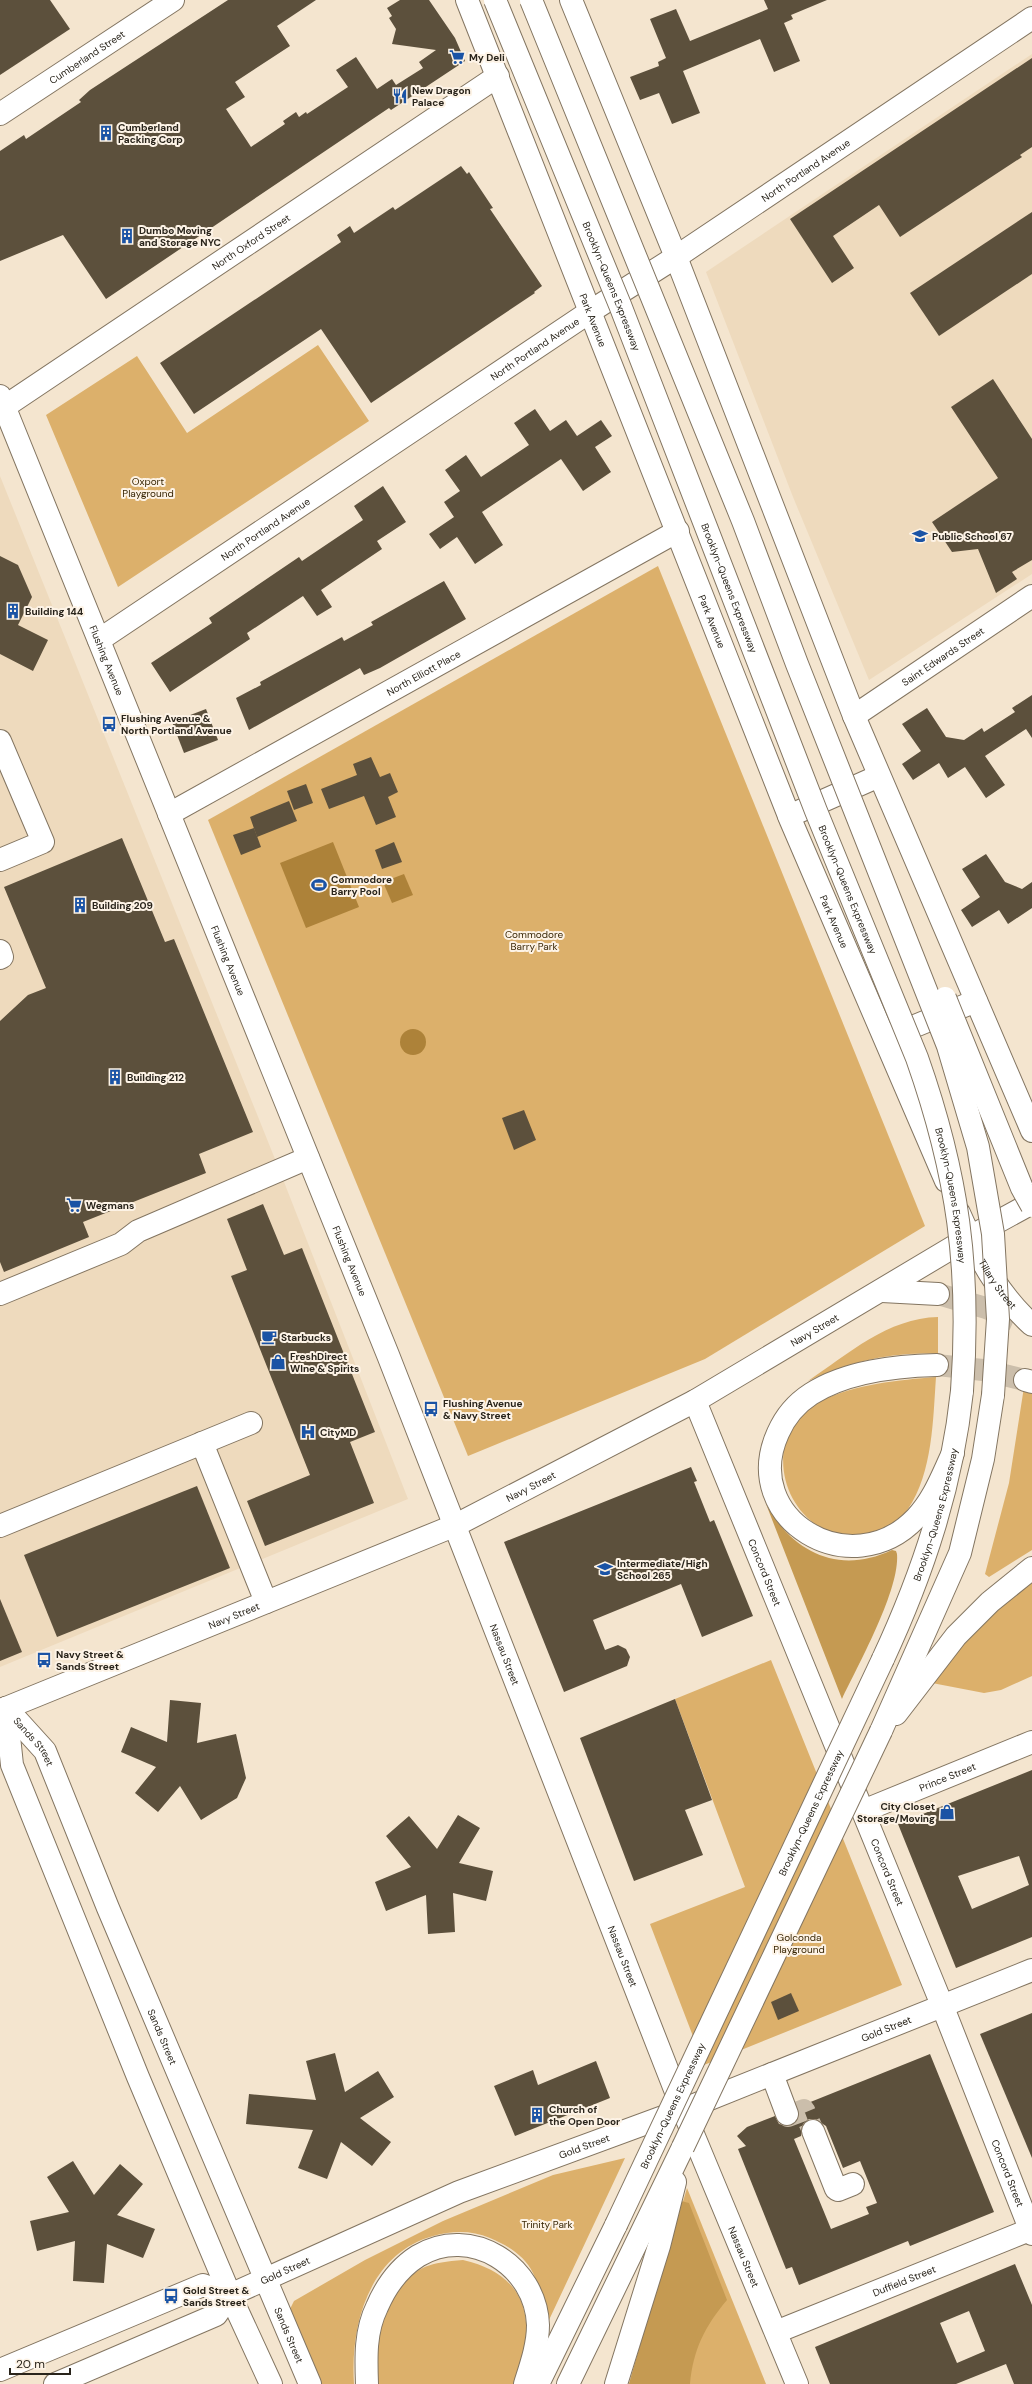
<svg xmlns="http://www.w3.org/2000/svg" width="1032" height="2384" font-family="'DM Sans',sans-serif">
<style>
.built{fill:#eedabd}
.green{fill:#dcb06b}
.forest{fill:#c59a52}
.water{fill:#ad8239}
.building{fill:#5c503c;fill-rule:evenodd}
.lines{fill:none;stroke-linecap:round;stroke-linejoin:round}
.minor-tunnel{stroke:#cbbeab;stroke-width:22;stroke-dasharray:22 11;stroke-linecap:butt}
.major-tunnel{stroke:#cbbeab;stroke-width:22;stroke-dasharray:22 11;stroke-linecap:butt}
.highway-tunnel{stroke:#cbbeab;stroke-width:22;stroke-dasharray:22 11;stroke-linecap:butt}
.minor-casing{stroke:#837561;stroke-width:24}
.major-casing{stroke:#837561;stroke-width:24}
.highway-casing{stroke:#837561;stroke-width:24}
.minor{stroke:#fff;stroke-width:22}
.major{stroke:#fff;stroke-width:22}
.highway{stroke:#fff;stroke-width:22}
.highway-bridge-casing{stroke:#837561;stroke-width:24;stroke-linecap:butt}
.highway-bridge{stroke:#fff;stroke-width:22}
.labels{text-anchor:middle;stroke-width:4;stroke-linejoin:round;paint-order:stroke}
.street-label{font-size:10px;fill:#29241b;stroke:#fdf3e6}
.poi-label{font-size:10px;font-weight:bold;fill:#29241b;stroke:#fdf3e6;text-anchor:start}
.park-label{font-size:10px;fill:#382605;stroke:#fdf3e6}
</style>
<rect width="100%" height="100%" fill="#f4e5cf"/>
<g class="built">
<polygon points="1032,54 1032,574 869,680 793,497 706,272"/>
<polygon points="0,476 277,1164 408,1499 0,1667"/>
</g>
<g class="green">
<polygon points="318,345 369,421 118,587 46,415 137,356 187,433"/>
<polygon points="658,566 925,1226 705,1359 468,1456 208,820"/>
<path d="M938,1317V1354C892,1351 849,1362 808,1381C848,1354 888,1318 938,1317Z"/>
<path d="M936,1377C933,1419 933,1472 908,1509C902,1519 890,1525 879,1530C797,1563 743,1441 821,1401C855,1384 899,1380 936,1377Z"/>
<polygon points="1024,1387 1032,1389 1032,1550 989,1577 985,1574 1009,1483"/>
<polygon points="1032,1580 1032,1676 1001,1690 984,1693 932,1683 975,1628"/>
<polygon points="771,1660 902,1985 704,2065 650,1924 745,1887 675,1699"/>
<path d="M625,2158L549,2320L544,2317C542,2302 540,2287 533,2273C525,2256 507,2245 490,2238C471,2230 452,2231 433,2236C369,2254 350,2325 354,2384H319L290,2309L294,2301L365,2260L443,2221L553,2175Z"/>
<polygon points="687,2188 766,2384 629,2384"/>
<path d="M463,2260C532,2276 537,2326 514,2384H377C377,2367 376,2349 378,2332C379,2321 385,2311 391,2302C412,2268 424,2263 463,2260Z"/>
</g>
<g class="forest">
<path d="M766,1504C793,1553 839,1575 892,1550L896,1551L897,1554C900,1590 858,1665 842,1699Z"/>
<path d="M681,2201L689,2203L727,2300C705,2326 693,2350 690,2384H629Z"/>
</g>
<g class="water">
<polygon points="333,842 359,907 306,928 280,863"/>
<polygon points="404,874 413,895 392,903 383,882"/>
<circle cx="413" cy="1042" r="13"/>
</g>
<g class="building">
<polygon points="0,0 50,0 70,29 0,75"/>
<polygon points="228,0 316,0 277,26 290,46 235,82 245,97 226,109 251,147 285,124 283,121 296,112 299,117 306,112 307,114 348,87 336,70 356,57 377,89 392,79 396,85 423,68 419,62 436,50 392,44 396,29 389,18 392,16 387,8 400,0 429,0 455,38 465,61 391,110 389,108 106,299 63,235 0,261 0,151 24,135 26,139 81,102 79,100 90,90"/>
<polygon points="764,0 827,0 791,15 793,19 784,23 800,61 774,72 760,39 683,71 700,113 672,124 659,93 640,100 630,77 659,66 658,62 666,58 650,19 676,9 690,41 768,9"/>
<polygon points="1032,58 1032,147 1020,155 1022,157 900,237 879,205 833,236 854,268 832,283 790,219"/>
<polygon points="461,166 467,174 469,172 493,208 490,209 542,286 534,292 535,293 371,403 321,329 194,414 160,363 341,242 337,235 350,226 354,233 393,207 395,210"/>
<polygon points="1032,212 1032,274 939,336 910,293"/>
<polygon points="993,379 1032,439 1032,560 1012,572 1017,579 996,593 978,549 952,552 932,522 998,478 951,407"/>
<polygon points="535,409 550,431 566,420 577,436 601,420 612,436 595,447 611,472 583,491 561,459 482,512 503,545 475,564 457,537 440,549 429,534 454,517 444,502 460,491 445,470 466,455 481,477 529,445 514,423"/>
<polygon points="383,486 406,522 377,541 382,549 321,590 332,607 317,616 303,596 247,633 250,639 170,692 151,663 212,623 209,618 299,557 302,561 363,520 354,506"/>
<polygon points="0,556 18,565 32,597 18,625 48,640 33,671 0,654"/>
<polygon points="444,581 466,619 380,668 364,675 360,668 249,730 236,698 261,685 260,682 342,637 344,641 373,625 371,622"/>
<polygon points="1032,695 1032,738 1026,729 985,756 1005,785 986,798 965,767 948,778 939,763 913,780 902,764 921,751 902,724 927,708 946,737 964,740 982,728 984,732 1015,712 1012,708"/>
<polygon points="206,709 218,740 184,753 172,722"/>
<polygon points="371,757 380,777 390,773 398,792 388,797 396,817 376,825 364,796 329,809 321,789 357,775 353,764"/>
<polygon points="306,784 313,803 294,810 287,791"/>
<polygon points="289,801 297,821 257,837 250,817"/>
<polygon points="254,828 261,847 241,855 233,835"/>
<polygon points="122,838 165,942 174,939 253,1132 199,1154 206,1173 83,1222 89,1237 4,1272 0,1262 0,1021 28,995 46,988 4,887"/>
<polygon points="394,842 402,862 382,869 375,850"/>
<polygon points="986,854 1005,882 1022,889 1032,882 1032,908 1008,924 999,910 972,927 961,910 980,897 962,869"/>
<polygon points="524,1110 536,1140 514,1150 502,1118"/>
<polygon points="263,1204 284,1255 302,1248 375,1432 350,1442 374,1503 265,1546 247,1501 310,1475 231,1276 247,1270 227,1219"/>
<polygon points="691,1467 697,1481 694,1482 710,1522 714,1520 753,1616 702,1637 681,1584 593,1620 605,1650 618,1645 626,1649 630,1657 627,1666 564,1692 504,1542"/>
<polygon points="197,1486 230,1568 57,1637 24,1555"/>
<polygon points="0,1599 22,1652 0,1661"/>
<polygon points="675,1699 712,1800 685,1810 703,1855 634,1881 580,1738"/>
<polygon points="170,1700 201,1703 197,1743 236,1734 246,1778 237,1798 201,1820 180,1786 158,1812 135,1793 156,1767 121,1752 131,1727 167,1742"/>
<path d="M1032,1770V1937L956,1968L898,1824ZM1019,1856L1029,1885L972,1909L958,1876Z"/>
<polygon points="458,1815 480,1828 459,1863 493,1871 486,1901 453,1893 455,1932 428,1934 426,1895 386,1911 375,1882 411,1867 386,1836 409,1816 437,1849"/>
<polygon points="791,1993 799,2011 778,2020 771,2002"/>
<polygon points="1032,2013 1032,2158 980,2034"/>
<polygon points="335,2053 345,2092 378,2071 394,2097 360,2118 391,2142 372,2166 341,2142 327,2179 298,2168 313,2130 246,2124 249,2094 316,2100 306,2061"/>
<path d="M930,2054L994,2212L910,2246L908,2241L799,2285L792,2267L786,2269L738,2149L746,2146L737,2136L747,2127L775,2116L779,2124L792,2126L799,2116L798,2107ZM809,2119H815L826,2126L843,2168L860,2161L877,2203L866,2207L869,2214L831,2229L794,2139L801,2136L803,2124Z"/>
<polygon points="596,2061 610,2098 515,2136 494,2086 533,2070 538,2085"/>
<polygon points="73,2161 94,2195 120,2164 143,2184 117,2215 155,2229 143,2258 107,2244 104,2283 73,2281 75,2241 37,2251 30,2221 69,2212 47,2177"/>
<path d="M1015,2264L1032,2305V2384H1014L1006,2364L956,2384H830L815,2347ZM969,2311L985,2351L957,2363L940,2323Z"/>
</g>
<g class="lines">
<polyline class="minor-tunnel" points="787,2114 788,2116 804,2110 813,2131"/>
<polyline class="major-tunnel" points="938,1294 986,1308 1014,1320"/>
<polyline class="highway-tunnel" points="937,1365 983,1370 1025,1380"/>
<defs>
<g id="minor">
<path id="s1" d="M0,114L173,0"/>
<path id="s2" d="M676,257L1032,18"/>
<path id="s3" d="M4,407L498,76"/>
<path id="s4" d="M854,716L1032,596"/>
<polyline points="0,741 43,842 0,860"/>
<path id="s5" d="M169,814L678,531"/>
<polyline points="0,951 2,957 0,958"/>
<polyline points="0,1294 121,1244 138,1231 308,1158"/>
<path id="s6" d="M695,1401L942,2005L1032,2234"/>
<polyline points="202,1443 266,1602"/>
<polyline points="0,1526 251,1423"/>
<path id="s7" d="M863,1811L1032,1742"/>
<polyline points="772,2074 787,2114"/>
<polyline points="813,2131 836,2189 838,2190 853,2184"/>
<path id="s8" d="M776,2332L1032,2229"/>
<polyline points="0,2370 203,2285 230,2295"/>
<path id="s9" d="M55,2384L216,2315L230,2295L459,2192L682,2110"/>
</g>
<g id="major">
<path id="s10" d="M467,0L791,821L946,1181"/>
<polyline points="571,0 676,257 854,716 1032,1131"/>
<path id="s11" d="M0,396L388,1355L683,2110L797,2384"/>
<path id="s12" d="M99,640L591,311L676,257"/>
<polyline points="789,816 879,776"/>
<polyline points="888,1037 976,1001"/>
<path id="s13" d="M959,1213C978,1256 997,1293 1032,1325"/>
<polyline points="882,1291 938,1294"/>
<path id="s14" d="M6,1708L456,1525L695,1401L970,1237L1032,1203"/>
<path id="s15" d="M6,1708L45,1751L108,1908L310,2384"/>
<polyline points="6,1708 12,1765 138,2077 230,2295 271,2384"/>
<path id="s16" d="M692,2106L1032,1970"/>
</g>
<g id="highway">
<path d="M937,1365C896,1366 847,1371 811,1394C797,1403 785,1417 778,1433C739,1519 851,1586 916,1518C934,1499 942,1476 953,1453"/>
<polyline points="1025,1380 1032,1382"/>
<path id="s17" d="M883,1659C923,1573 952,1486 962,1391"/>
<polyline points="896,1714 956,1636 990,1602 1032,1568"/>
<polyline points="881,1731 960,1553 983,1459 993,1395"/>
<path d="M367,2384C366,2358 365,2331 377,2307C386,2286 399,2268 418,2256C471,2224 536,2266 538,2325C538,2345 531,2365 525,2384"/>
<polyline points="538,2384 616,2225"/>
<polyline points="568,2384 683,2147"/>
<polyline points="616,2384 659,2246 675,2182"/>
</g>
</defs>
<use href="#minor" class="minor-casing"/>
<use href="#major" class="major-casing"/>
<use href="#highway" class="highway-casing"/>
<use href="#minor" class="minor"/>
<use href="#major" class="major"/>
<use href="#highway" class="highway"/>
<defs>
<g id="highway-bridge">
<path id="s18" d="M495,0L620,305L816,811L917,1058C958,1174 971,1269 962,1391"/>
<polyline points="531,0 743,521 797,664 948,1046 978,1147 993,1234 998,1319 993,1395"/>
<polyline points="945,998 1022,1188 1032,1206"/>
<polyline points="683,2147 881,1731"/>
<path id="s19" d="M616,2225L883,1659"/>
</g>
</defs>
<use href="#highway-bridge" class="highway-bridge-casing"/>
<use href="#highway-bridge" class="highway-bridge"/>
</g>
<defs>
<symbol id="supermarket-bare" viewBox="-9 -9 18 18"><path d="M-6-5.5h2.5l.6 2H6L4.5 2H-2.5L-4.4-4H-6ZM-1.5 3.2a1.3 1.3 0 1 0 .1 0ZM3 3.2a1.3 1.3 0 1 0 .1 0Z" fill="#1a53a5" stroke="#fdf3e6" stroke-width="2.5" paint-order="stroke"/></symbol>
<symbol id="restaurant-bare" viewBox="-9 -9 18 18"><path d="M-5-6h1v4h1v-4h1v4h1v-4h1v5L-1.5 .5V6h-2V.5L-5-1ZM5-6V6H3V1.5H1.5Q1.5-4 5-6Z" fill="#1a53a5" stroke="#fdf3e6" stroke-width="2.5" paint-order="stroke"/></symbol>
<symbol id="building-bare" viewBox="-9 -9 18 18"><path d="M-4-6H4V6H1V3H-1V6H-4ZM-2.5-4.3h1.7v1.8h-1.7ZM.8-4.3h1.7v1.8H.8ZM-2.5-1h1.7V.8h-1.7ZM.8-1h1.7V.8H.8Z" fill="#1a53a5" stroke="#fdf3e6" stroke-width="2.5" paint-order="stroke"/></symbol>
<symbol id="school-bare" viewBox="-9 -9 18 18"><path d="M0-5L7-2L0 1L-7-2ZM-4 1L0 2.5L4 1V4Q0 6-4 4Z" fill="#1a53a5" stroke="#fdf3e6" stroke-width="2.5" paint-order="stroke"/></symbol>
<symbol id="bus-bare" viewBox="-9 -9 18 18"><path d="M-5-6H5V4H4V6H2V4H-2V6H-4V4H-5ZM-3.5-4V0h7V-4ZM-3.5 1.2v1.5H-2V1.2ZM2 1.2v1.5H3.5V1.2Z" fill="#1a53a5" stroke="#fdf3e6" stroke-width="2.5" paint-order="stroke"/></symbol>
<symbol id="stadium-bare" viewBox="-9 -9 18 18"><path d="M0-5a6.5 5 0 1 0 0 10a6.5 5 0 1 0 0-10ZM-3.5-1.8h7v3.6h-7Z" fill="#1a53a5" stroke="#fdf3e6" stroke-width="2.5" paint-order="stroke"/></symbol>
<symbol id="cafe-bare" viewBox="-9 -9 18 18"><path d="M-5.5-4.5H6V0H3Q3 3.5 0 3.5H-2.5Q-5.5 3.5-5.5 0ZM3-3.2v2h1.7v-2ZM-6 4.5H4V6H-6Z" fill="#1a53a5" stroke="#fdf3e6" stroke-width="2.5" paint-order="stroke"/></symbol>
<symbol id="shop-bare" viewBox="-9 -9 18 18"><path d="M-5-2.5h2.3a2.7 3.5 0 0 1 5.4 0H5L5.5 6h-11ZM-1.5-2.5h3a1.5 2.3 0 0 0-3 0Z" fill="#1a53a5" stroke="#fdf3e6" stroke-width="2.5" paint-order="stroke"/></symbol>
<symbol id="hospital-bare" viewBox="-9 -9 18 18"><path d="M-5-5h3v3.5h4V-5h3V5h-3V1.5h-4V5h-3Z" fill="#1a53a5" stroke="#fdf3e6" stroke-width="2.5" paint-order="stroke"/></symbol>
</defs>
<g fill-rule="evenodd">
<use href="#supermarket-bare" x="446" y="46" width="22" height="22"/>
<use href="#restaurant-bare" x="389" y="85" width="22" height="22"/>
<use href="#building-bare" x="95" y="122" width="22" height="22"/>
<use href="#building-bare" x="116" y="225" width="22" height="22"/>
<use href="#school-bare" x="909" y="525" width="22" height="22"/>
<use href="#building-bare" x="2" y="600" width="22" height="22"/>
<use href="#bus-bare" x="98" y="713" width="22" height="22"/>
<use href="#stadium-bare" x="308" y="874" width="22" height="22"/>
<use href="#building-bare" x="69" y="894" width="22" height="22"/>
<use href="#building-bare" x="104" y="1066" width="22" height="22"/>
<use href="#supermarket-bare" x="63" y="1194" width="22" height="22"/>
<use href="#cafe-bare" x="258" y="1326" width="22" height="22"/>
<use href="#shop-bare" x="267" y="1351" width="22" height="22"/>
<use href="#bus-bare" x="420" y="1398" width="22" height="22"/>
<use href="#hospital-bare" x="297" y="1421" width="22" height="22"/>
<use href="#school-bare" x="594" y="1558" width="22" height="22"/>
<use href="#bus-bare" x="33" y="1649" width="22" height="22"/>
<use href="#shop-bare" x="936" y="1801" width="22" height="22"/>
<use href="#building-bare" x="526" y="2104" width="22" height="22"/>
<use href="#bus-bare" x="160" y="2285" width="22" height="22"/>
</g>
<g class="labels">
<g class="street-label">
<text dy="4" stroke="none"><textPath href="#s1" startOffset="104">Cumberland Street</textPath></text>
<text dy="4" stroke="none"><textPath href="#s2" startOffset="156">North Portland Avenue</textPath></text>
<text dy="4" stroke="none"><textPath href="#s3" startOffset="297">North Oxford Street</textPath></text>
<text dy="4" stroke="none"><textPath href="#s18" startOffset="309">Brooklyn-Queens Expressway</textPath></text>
<text dy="4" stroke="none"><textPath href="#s10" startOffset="344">Park Avenue</textPath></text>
<text dy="4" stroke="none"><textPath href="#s12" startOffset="524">North Portland Avenue</textPath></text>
<text dy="4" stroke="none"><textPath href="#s12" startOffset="200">North Portland Avenue</textPath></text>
<text dy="4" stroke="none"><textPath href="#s18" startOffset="633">Brooklyn-Queens Expressway</textPath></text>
<text dy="4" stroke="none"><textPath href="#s10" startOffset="668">Park Avenue</textPath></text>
<text dy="4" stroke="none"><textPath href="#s4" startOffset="107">Saint Edwards Street</textPath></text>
<text dy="4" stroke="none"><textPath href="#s11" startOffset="285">Flushing Avenue</textPath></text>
<text dy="4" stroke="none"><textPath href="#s5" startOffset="291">North Elliott Place</textPath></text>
<text dy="4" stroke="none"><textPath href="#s18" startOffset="957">Brooklyn-Queens Expressway</textPath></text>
<text dy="4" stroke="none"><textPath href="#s10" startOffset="992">Park Avenue</textPath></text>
<text dy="4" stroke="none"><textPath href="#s11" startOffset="609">Flushing Avenue</textPath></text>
<text dy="4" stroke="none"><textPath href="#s18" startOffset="1281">Brooklyn-Queens Expressway</textPath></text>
<text dy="4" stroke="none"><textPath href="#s11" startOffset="933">Flushing Avenue</textPath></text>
<text dy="4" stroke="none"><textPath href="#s13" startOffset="81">Tillary Street</textPath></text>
<text dy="4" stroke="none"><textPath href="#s14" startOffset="894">Navy Street</textPath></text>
<text dy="4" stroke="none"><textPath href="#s14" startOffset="570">Navy Street</textPath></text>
<text dy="4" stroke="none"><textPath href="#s17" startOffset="154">Brooklyn-Queens Expressway</textPath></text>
<text dy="4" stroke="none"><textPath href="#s6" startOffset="185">Concord Street</textPath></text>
<text dy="4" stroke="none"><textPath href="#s14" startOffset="246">Navy Street</textPath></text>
<text dy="4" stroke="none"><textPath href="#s11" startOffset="1356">Nassau Street</textPath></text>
<text dy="4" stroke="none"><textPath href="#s15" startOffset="44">Sands Street</textPath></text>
<text dy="4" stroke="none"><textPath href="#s7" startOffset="91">Prince Street</textPath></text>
<text dy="4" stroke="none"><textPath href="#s19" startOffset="456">Brooklyn-Queens Expressway</textPath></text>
<text dy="4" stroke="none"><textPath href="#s6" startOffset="509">Concord Street</textPath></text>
<text dy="4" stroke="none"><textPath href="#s11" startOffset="1680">Nassau Street</textPath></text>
<text dy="4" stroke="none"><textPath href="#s16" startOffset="209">Gold Street</textPath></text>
<text dy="4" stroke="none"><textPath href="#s15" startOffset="367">Sands Street</textPath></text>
<text dy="4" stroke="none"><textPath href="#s19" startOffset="132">Brooklyn-Queens Expressway</textPath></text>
<text dy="4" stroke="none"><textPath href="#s9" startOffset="584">Gold Street</textPath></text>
<text dy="4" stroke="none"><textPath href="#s6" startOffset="833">Concord Street</textPath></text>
<text dy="4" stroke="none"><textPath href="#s11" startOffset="2004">Nassau Street</textPath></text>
<text dy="4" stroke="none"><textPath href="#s9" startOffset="260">Gold Street</textPath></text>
<text dy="4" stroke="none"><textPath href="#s8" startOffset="138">Duffield Street</textPath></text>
<text dy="4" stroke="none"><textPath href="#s15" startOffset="691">Sands Street</textPath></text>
</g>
<g class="poi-label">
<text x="469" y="61">My Deli</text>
<text x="412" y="94">New Dragon<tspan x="412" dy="12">Palace</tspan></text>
<text x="118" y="131">Cumberland<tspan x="118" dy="12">Packing Corp</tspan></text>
<text x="139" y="234">Dumbo Moving<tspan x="139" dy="12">and Storage NYC</tspan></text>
<text x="932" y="540">Public School 67</text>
<text x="25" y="615">Building 144</text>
<text x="121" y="722">Flushing Avenue &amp;<tspan x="121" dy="12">North Portland Avenue</tspan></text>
<text x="331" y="883">Commodore<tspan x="331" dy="12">Barry Pool</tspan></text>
<text x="92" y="909">Building 209</text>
<text x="127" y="1081">Building 212</text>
<text x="86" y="1209">Wegmans</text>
<text x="281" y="1341">Starbucks</text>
<text x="290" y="1360">FreshDirect<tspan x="290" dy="12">WIne &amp; Spirits</tspan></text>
<text x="443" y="1407">Flushing Avenue<tspan x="443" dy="12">&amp; Navy Street</tspan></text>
<text x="320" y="1436">CityMD</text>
<text x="617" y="1567">Intermediate/High<tspan x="617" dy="12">School 265</tspan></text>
<text x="56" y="1658">Navy Street &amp;<tspan x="56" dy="12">Sands Street</tspan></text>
<text x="935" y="1810" text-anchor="end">City Closet<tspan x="935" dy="12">Storage/Moving</tspan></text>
<text x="549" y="2113">Church of<tspan x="549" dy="12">the Open Door</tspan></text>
<text x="183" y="2294">Gold Street &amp;<tspan x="183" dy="12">Sands Street</tspan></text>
</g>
<g class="park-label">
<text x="148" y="485">Oxport<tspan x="148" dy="12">Playground</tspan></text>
<text x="534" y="938">Commodore<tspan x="534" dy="12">Barry Park</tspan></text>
<text x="799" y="1941">Golconda<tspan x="799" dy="12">Playground</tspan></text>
<text x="547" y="2228">Trinity Park</text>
</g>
</g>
<path d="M10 2368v6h60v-6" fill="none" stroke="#29241b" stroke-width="2"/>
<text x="16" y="2368" font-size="12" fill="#29241b" stroke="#fdf3e6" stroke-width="3" paint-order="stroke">20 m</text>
</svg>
